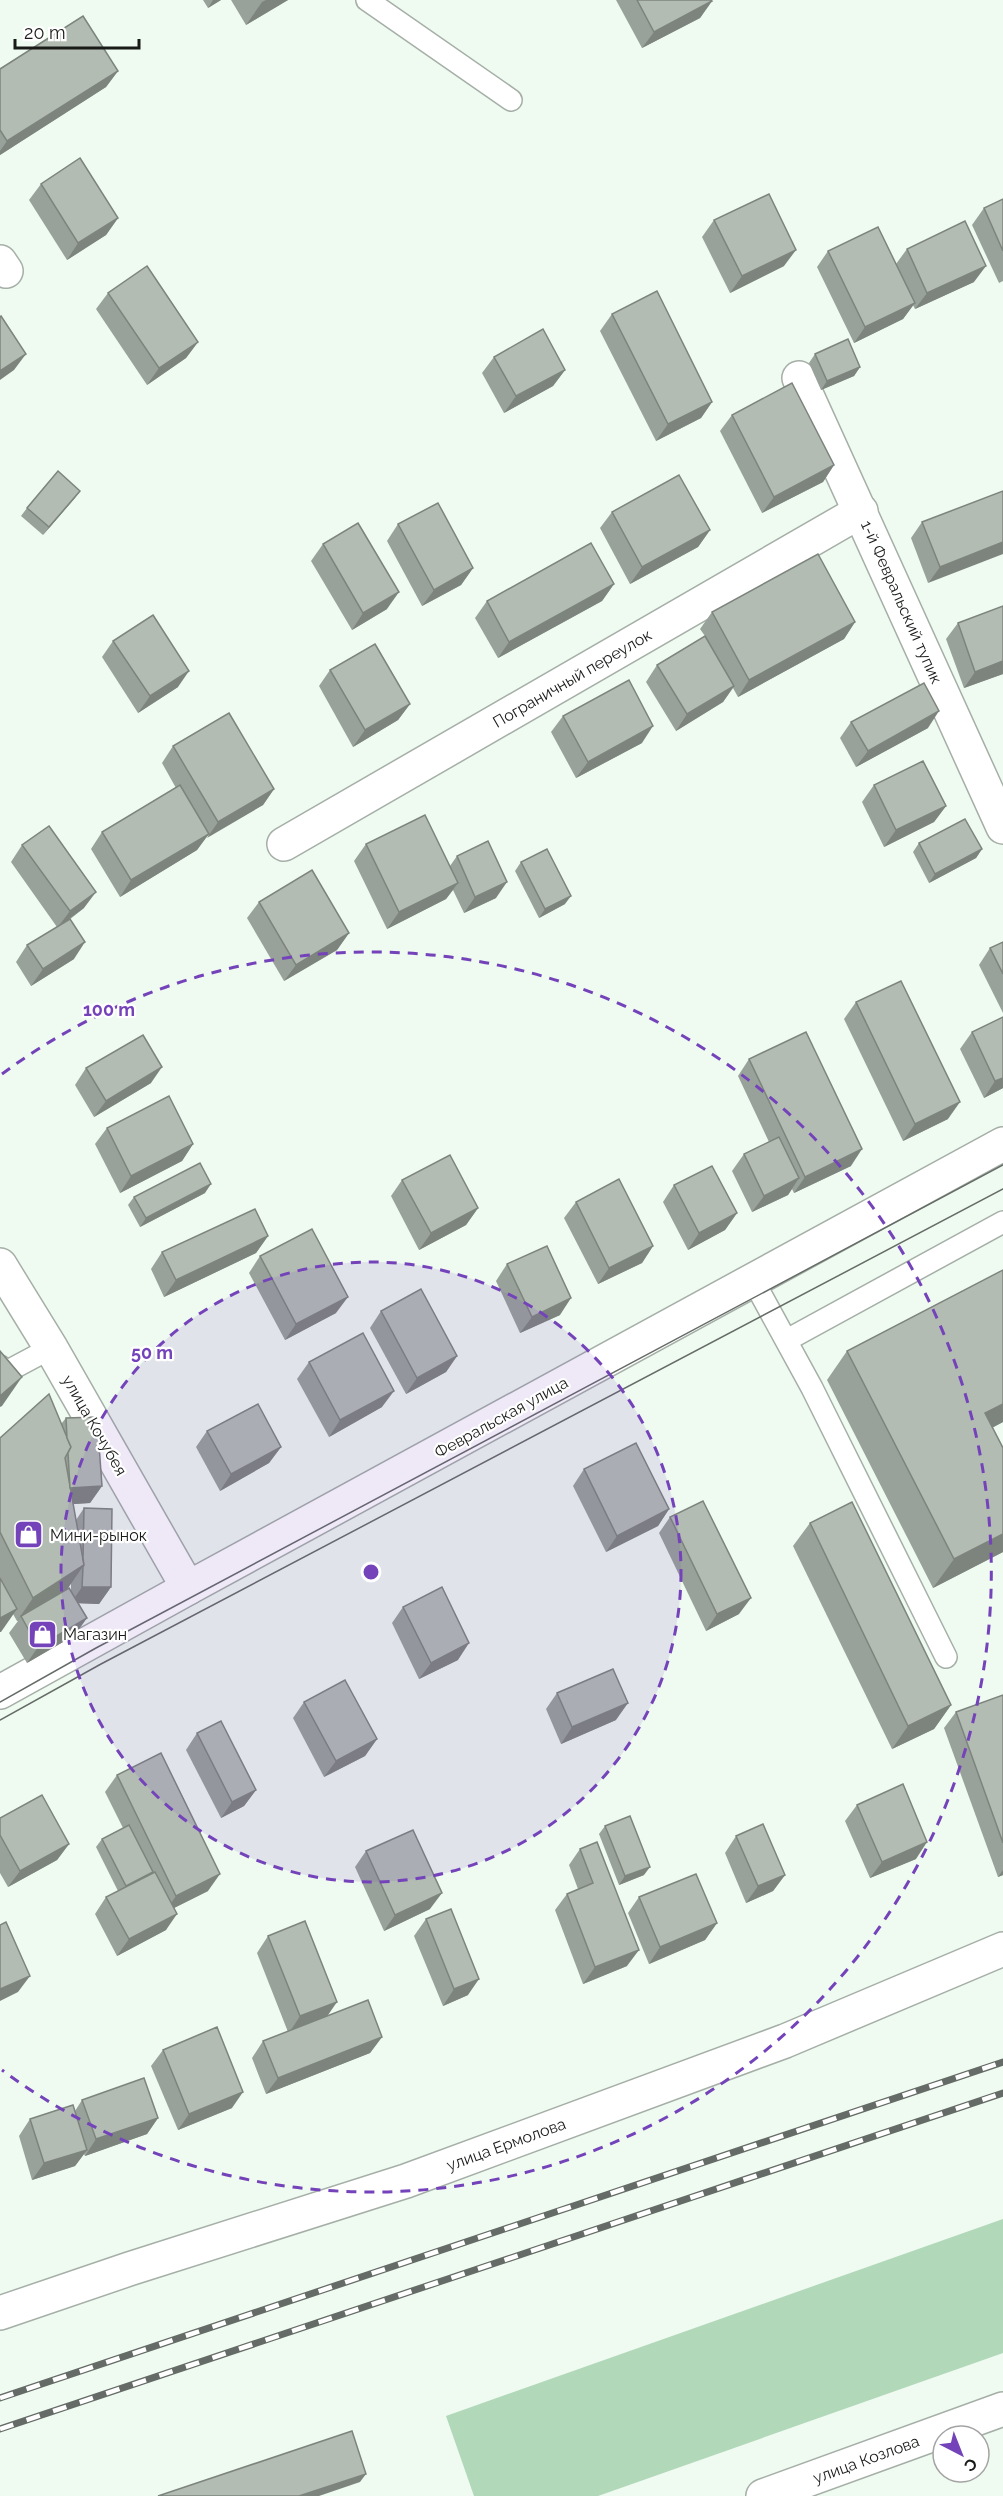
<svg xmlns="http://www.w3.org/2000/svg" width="1003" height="2496" font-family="Raleway,sans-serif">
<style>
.green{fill:#b1d8b8}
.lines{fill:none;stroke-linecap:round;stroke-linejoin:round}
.service-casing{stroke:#a5afa7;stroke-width:24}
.minor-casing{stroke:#a5afa7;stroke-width:36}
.tertiary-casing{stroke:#a5afa7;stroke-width:36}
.service{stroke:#fff;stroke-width:21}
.minor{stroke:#fff;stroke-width:33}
.tertiary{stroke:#fff;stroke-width:33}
.tram{stroke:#656b66;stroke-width:1.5}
.rail-casing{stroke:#656b66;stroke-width:7}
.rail{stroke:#fff;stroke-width:4.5;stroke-dasharray:14;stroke-linecap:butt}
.wall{fill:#99a29a;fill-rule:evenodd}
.shaded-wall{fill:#7d847d}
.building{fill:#b2bcb3;stroke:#7d847d;stroke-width:1.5}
.ring{fill:none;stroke:#7443ba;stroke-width:3;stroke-dasharray:10 8}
.labels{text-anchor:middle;stroke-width:4.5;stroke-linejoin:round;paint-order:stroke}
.street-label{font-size:16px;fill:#181b18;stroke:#fff}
.poi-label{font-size:16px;fill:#181b18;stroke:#fff;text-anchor:start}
.centre{fill:#7443ba;stroke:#fff;stroke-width:3}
.ring-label{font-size:18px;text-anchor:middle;font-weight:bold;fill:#7443ba;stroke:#fff;stroke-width:4.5;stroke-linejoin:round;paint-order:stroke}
</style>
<rect width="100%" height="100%" fill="#effaf1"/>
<polygon class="green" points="1003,2219 1003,2353 598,2496 474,2496 446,2416"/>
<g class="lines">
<defs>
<g id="service">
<polyline points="367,0 511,100"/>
<polyline points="753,1280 812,1388 946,1657"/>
<polyline points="787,1340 1003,1222"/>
<polyline points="0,1366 6,1372 51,1348"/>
</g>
<g id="minor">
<polyline points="0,262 6,271"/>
<polyline points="799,378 1003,827"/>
<polyline points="284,844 861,511"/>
<polyline points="0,1692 188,1588"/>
<polyline points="0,2313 129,2269 406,2181 785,2041 1003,1949"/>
</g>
<g id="tertiary">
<polyline points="0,1265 51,1348 188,1588 1003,1144"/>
<polyline points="763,2496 1003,2409"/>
</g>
</defs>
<use href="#service" class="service-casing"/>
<use href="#minor" class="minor-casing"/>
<use href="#tertiary" class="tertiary-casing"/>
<use href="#service" class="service"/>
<use href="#minor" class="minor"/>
<use href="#tertiary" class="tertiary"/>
<g class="tram">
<polyline points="0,1702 96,1648 1003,1165"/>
<polyline points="0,1720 101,1664 1003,1189"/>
</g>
<defs>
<g id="rail">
<polyline points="0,2398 1003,2062"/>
<polyline points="0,2429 1003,2093"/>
</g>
</defs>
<use href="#rail" class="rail-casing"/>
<use href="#rail" class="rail"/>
</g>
<g class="wall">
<polygon points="203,0 221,0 208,8"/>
<polygon points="231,0 288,0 246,25"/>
<polygon points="616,0 711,0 712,1 700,18 642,48"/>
<polygon points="0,69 118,71 106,87 0,155"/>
<polygon points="41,184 118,218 106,235 67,260 29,200"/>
<polygon points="1003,199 1003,281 999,283 972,225 984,208"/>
<polygon points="714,220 784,266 730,293 702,237"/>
<polygon points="907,249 974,282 915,309 913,305 903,319 854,343 817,267 828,251 896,264"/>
<polygon points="108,293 198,342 186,358 147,385 96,309"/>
<polygon points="612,314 712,402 701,418 656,441 600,331"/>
<polygon points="815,354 860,367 854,376 821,390 809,363"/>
<polygon points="494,357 565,370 553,386 504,413 482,373"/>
<polygon points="732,415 834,465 823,482 762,513 720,431"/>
<polygon points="80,491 74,499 43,535 21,516 27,508"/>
<polygon points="1003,491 928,583 911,538 922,522"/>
<polygon points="612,512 710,530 698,547 630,584 600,528"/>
<polygon points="398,524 473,568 461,585 422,606 387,541"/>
<polygon points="323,544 387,609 352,630 311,561"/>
<polygon points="614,584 602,601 498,658 475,618 487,601"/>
<polygon points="1003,606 1003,674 964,688 946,639 958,623"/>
<polygon points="712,612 855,622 844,639 738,697 733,688 723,702 676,731 646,682 657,665 705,636 700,629"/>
<polygon points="113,641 178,687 138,713 102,657"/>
<polygon points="330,670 410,704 398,720 353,747 319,686"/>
<polygon points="563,716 642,743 576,778 551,732"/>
<polygon points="851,722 928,728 856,767 840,738"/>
<polygon points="173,746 274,789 263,805 206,837 197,850 120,897 91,849 102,832 176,788 162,763"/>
<polygon points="874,785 946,806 934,822 884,847 862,802"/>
<polygon points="919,843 982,849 976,858 929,883 913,852"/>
<polygon points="366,844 450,866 457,856 496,898 464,913 453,890 446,899 387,929 354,861"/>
<polygon points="22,845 84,908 69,920 74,959 31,986 16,962 27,945 57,927 11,862"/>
<polygon points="521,862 565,904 539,918 515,871"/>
<polygon points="259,902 349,933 337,950 284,981 247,918"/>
<polygon points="1003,942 1003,1013 979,965 990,948"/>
<polygon points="856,1002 948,1119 903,1141 844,1019"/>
<polygon points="1003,1017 1003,1088 984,1098 960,1049 972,1032"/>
<polygon points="749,1059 851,1166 794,1193 792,1189 788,1195 752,1212 732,1171 744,1154 769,1142 738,1076"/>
<polygon points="86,1068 151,1083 94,1117 75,1085"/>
<polygon points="107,1128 193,1144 182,1161 120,1193 95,1144"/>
<polygon points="402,1180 478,1208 466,1225 419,1250 391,1196"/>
<polygon points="674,1185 737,1213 725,1230 688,1250 663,1202"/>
<polygon points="205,1193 140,1227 128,1205 134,1197"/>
<polygon points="576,1202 653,1246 642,1263 598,1284 564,1218"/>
<polygon points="268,1236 256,1253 164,1297 151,1269 162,1252"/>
<polygon points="260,1256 336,1313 285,1340 249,1273"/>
<polygon points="507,1264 560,1315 520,1333 496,1281"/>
<polygon points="1003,1270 1003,1422 992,1428 1003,1448 1003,1552 933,1588 827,1380 847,1351"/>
<polygon points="381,1311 457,1356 446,1372 406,1394 370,1328"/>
<polygon points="309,1362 382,1407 329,1437 297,1379"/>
<path d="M66,1418L102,1486L90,1503L73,1504L76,1520L84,1508L111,1587L99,1604L78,1603L75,1635L27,1663L9,1633L18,1621H17L13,1614L0,1632V1438L61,1424ZM71,1583V1592L56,1596L68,1588Z"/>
<polygon points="207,1431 281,1447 269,1463 220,1491 196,1447"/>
<polygon points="584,1469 669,1509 658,1526 606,1552 573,1486"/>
<polygon points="670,1517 739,1614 706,1631 659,1533"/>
<polygon points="810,1523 951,1705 934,1729 892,1749 793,1546"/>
<polygon points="403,1607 458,1660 419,1679 392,1623"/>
<polygon points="557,1693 616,1720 561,1744 546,1709"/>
<polygon points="1003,1695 1003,1875 998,1877 944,1728 956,1712"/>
<polygon points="304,1702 377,1739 365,1756 324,1777 293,1718"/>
<polygon points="197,1733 256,1790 244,1806 221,1818 186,1750"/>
<polygon points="117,1775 208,1891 174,1908 166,1930 117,1956 95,1914 106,1897 118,1891 96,1847 102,1839 123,1828 105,1792"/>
<polygon points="857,1805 916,1859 870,1878 845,1821"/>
<polygon points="0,1818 69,1844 57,1860 8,1887 0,1873"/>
<polygon points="605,1826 644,1875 619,1885 599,1834"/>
<polygon points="736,1836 785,1875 773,1891 746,1903 725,1853"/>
<polygon points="580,1849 627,1966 583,1984 555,1910 567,1894 578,1889 569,1865"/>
<polygon points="366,1851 430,1909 384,1931 355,1867"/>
<polygon points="639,1897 717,1923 705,1940 649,1964 628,1913"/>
<polygon points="426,1919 468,1995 443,2006 414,1936"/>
<polygon points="268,1936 327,2016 382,2037 370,2053 266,2094 252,2058 263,2041 288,2032 257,1953"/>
<polygon points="163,2050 232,2108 178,2130 151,2066"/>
<polygon points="82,2100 158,2118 147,2134 85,2156 84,2154 75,2166 32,2180 19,2136 30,2119 75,2111"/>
</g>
<g class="shaded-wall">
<polygon points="213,0 221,0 208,8"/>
<polygon points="266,0 288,0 246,25 262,2"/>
<polygon points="712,1 700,18 642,48 654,32"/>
<polygon points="118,71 106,87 0,155 0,151 7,141"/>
<polygon points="118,218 106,235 67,260 78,243"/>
<polygon points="796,250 784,266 730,293 742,276"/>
<polygon points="986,266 974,282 915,309 927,293"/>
<polygon points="915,303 903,319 854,343 865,327"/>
<polygon points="198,342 186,358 147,385 159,368"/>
<polygon points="26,354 14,370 0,380 0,371"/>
<polygon points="860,367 854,376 821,390 827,381"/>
<polygon points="565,370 553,386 504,413 516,396"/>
<polygon points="712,402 701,418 656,441 668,424"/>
<polygon points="834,465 823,482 762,513 774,497"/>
<polygon points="80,491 74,499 43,535 49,527"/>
<polygon points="710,530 698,547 630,584 642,567"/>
<polygon points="1003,542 1003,554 928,583 940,567"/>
<polygon points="473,568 461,585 422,606 434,590"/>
<polygon points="614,584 602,601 498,658 509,642"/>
<polygon points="399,592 387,609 352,630 363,613"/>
<polygon points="855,622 844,639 738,697 749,680"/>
<polygon points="1003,661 1003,674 964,688 975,672"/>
<polygon points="189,671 178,687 138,713 150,696"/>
<polygon points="734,686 723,702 676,731 687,714"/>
<polygon points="410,704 398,720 353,747 365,730"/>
<polygon points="939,711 928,728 856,767 868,751"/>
<polygon points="653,726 642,743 576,778 588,762"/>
<polygon points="274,789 263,805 207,838 218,822"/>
<polygon points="946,806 934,822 884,847 896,830"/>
<polygon points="209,834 197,850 120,897 131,880"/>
<polygon points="982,849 976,858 929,883 935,874"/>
<polygon points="507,882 496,898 464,913 475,897"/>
<polygon points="458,883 446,899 387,929 399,912"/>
<polygon points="96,892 84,908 58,927 70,911"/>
<polygon points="571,896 565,904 539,918 545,909"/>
<polygon points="349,933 337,950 284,981 296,965"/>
<polygon points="85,942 74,959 31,986 43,969"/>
<polygon points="162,1067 151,1083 94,1117 106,1101"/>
<polygon points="1003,1078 1003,1088 984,1098 995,1081"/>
<polygon points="960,1102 948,1119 903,1141 915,1124"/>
<polygon points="193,1144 182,1161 120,1193 131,1176"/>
<polygon points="862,1149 851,1166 794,1193 805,1177"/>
<polygon points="799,1178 788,1195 752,1212 764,1196"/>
<polygon points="211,1184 205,1193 140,1227 146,1218"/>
<polygon points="478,1208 466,1225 419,1250 431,1233"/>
<polygon points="737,1213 725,1230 688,1250 699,1233"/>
<polygon points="268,1236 256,1253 164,1297 176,1280"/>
<polygon points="653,1246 642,1263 598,1284 609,1268"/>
<polygon points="348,1297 336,1313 285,1340 296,1324"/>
<polygon points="571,1298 560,1315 520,1333 532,1317"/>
<polygon points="457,1356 446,1372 406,1394 417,1378"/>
<polygon points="22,1377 2,1406 0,1407 0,1396"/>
<polygon points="394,1391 382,1407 329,1437 340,1420"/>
<polygon points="1003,1404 1003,1422 964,1442 985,1413"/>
<polygon points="281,1447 269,1463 220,1491 231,1474"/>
<polygon points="102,1486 90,1503 59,1505 70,1488"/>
<polygon points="669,1509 658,1526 606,1552 617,1536"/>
<polygon points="1003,1534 1003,1552 933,1588 954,1559"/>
<polygon points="84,1565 68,1588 22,1618 21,1616 17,1621 33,1598"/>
<polygon points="82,1587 111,1587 99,1604 71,1603"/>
<polygon points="751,1598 739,1614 706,1631 717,1614"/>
<polygon points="17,1609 1,1632 0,1632 0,1618"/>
<polygon points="87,1618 75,1635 27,1663 38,1647"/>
<polygon points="469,1643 458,1660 419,1679 431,1663"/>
<polygon points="628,1703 616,1720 561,1744 572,1727"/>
<polygon points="951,1705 934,1729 892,1749 908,1726"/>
<polygon points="377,1739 365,1756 324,1777 336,1761"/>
<polygon points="256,1790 244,1806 221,1818 232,1802"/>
<polygon points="927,1842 916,1859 870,1878 882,1862"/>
<polygon points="69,1844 57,1860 8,1887 20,1871"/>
<polygon points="650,1867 644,1875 619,1885 625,1876"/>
<polygon points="1003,1870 1003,1875 998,1877"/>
<polygon points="220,1874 208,1891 164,1913 176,1896"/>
<polygon points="785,1875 773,1891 746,1903 758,1886"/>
<polygon points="442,1893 430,1909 384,1931 395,1915"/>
<polygon points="177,1914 166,1930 117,1956 129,1939"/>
<polygon points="717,1923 705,1940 649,1964 660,1947"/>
<polygon points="639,1950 627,1966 583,1984 595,1967"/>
<polygon points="30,1976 18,1992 0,2001 0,1989"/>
<polygon points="479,1979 468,1995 443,2006 454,1989"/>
<polygon points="337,2002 326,2018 289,2033 300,2016"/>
<polygon points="382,2037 370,2053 266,2094 278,2078"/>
<polygon points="243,2092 232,2108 178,2130 189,2114"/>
<polygon points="158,2118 147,2134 85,2156 96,2139"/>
<polygon points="87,2150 75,2166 32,2180 44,2163"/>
<polygon points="366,2474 360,2482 319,2496 299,2496"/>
</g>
<g class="building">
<polygon points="637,0 711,0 712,1 654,32"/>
<polygon points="83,16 118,71 7,141 0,130 0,69"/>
<polygon points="80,158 118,218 78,243 41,184"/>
<polygon points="769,194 796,250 742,276 714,220"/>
<polygon points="1003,199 1003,251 984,208"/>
<polygon points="965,221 986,266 927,293 907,249"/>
<polygon points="878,227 915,303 865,327 828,251"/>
<polygon points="147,266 198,342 159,368 108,293"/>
<polygon points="657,291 712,402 668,424 612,314"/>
<polygon points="1,316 26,354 0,371 0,317"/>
<polygon points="543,329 565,370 516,396 494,357"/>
<polygon points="848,339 860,367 827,381 815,354"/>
<polygon points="792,383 834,465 774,497 732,415"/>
<polygon points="58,471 80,491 49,527 27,508"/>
<polygon points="679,475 710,530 642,567 612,512"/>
<polygon points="1003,491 1003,542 940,567 922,522"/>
<polygon points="438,503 473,568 434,590 398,524"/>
<polygon points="358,523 399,592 363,613 323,544"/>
<polygon points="591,543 614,584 509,642 487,601"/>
<polygon points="818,554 855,622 749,680 712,612"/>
<polygon points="1003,606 1003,661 975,672 958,623"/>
<polygon points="153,615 189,671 150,696 113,641"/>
<polygon points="705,636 734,686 687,714 657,665"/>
<polygon points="375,644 410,704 365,730 330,670"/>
<polygon points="629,680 653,726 588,762 563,716"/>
<polygon points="924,683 939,711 868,751 851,722"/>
<polygon points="229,713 274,789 218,822 173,746"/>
<polygon points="923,761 946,806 896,830 874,785"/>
<polygon points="180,785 209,834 131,880 102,832"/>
<polygon points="425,815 458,883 399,912 366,844"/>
<polygon points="965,819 982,849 935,874 919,843"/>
<polygon points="49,826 96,892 70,911 22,845"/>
<polygon points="488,841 507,882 475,897 457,856"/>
<polygon points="547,849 571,896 545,909 521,862"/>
<polygon points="312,870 349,933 296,965 259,902"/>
<polygon points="70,919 85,942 43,969 27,945"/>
<polygon points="1003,942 1003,974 990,948"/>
<polygon points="901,981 960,1102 915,1124 856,1002"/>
<polygon points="1003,1017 1003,1078 995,1081 972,1032"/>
<polygon points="806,1032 862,1149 805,1177 749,1059"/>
<polygon points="143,1035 162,1067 106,1101 86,1068"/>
<polygon points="169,1096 193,1144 131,1176 107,1128"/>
<polygon points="779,1137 799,1178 764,1196 744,1154"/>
<polygon points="450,1155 478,1208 431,1233 402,1180"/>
<polygon points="200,1163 211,1184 146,1218 134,1197"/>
<polygon points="712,1166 737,1213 699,1233 674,1185"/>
<polygon points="619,1179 653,1246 609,1268 576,1202"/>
<polygon points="255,1209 268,1236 176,1280 162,1252"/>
<polygon points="312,1229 348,1297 296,1324 260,1256"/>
<polygon points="547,1246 571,1298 532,1317 507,1264"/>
<polygon points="1003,1270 1003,1404 985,1413 1003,1448 1003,1534 954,1559 847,1351"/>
<polygon points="421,1289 457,1356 417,1378 381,1311"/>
<polygon points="363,1333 394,1391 340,1420 309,1362"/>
<polygon points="0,1351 22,1377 0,1396"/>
<polygon points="49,1394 71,1447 65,1458 84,1565 33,1598 0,1532 0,1438"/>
<polygon points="258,1404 281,1447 231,1474 207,1431"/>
<polygon points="97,1417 102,1486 70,1488 68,1453 71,1447 67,1438 66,1418"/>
<polygon points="636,1443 669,1509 617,1536 584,1469"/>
<polygon points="703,1501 751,1598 717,1614 670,1517"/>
<polygon points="852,1502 951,1705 908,1726 810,1523"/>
<polygon points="84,1508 112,1509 111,1587 82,1587 83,1567 84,1565 83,1558"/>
<polygon points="0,1578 17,1609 0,1618"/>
<polygon points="442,1587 469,1643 431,1663 403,1607"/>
<polygon points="69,1588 87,1618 38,1647 21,1616"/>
<polygon points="613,1669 628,1703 572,1727 557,1693"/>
<polygon points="345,1680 377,1739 336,1761 304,1702"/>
<polygon points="1003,1695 1003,1843 956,1712"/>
<polygon points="221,1721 256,1790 232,1802 197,1733"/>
<polygon points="161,1753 220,1874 176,1896 117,1775"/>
<polygon points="903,1784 927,1842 882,1862 857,1805"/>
<polygon points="42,1795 69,1844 20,1871 0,1835 0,1818"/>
<polygon points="630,1816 650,1867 625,1876 605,1826"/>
<polygon points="763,1824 785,1875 758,1886 736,1836"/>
<polygon points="129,1825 153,1872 126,1886 102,1839"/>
<polygon points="413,1830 442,1893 395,1915 366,1851"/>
<polygon points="597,1842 639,1950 595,1967 567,1894 593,1883 580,1849"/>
<polygon points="155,1872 177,1914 129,1939 106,1897"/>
<polygon points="696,1874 717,1923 660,1947 639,1897"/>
<polygon points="451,1909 479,1979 454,1989 426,1919"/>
<polygon points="305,1921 337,2002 300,2016 268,1936"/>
<polygon points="6,1922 30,1976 0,1989 0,1925"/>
<polygon points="368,2000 382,2037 278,2078 263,2041"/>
<polygon points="217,2027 243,2092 189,2114 163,2050"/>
<polygon points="144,2078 158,2118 96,2139 82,2100"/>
<polygon points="73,2105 87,2150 44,2163 30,2119"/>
<polygon points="352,2431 366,2474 299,2496 158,2496"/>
</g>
<circle cx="371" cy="1572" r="310" fill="#7443ba" fill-opacity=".12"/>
<g class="ring">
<circle cx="371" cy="1572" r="310"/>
<path d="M2 1074A620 620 0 1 1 2 2070"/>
</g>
<defs>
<symbol id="shop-square" viewBox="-11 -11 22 22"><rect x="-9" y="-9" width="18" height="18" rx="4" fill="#7443ba" stroke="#fff"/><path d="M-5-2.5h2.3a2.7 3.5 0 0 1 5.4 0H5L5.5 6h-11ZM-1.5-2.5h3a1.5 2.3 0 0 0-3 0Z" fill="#fff"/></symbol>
</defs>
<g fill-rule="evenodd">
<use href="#shop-square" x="12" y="1518" width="33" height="33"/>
<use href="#shop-square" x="26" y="1618" width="33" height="33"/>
</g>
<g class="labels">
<g class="street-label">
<text transform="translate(902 602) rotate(66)" y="6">1-й Февральский тупик</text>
<text transform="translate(572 678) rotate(-30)" y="6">Пограничный переулок</text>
<text transform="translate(501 1417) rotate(-29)" y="6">Февральская улица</text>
<text transform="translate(95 1425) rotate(60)" y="6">улица Кочубея</text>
<text transform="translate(506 2144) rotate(-20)" y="6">улица Ермолова</text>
<text transform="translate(866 2459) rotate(-20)" y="6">улица Козлова</text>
</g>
<g class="poi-label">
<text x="50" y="1541">Мини-рынок</text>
<text x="63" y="1640">Магазин</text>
</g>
</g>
<circle cx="371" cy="1572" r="9" class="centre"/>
<g class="ring-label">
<text x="109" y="1016">100 m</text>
<text x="152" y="1359">50 m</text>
</g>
<g transform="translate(961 2454) rotate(138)"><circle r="28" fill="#ffffff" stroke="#a3a4a3" stroke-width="1.5"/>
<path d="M0-4.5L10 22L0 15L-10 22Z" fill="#7443ba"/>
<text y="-9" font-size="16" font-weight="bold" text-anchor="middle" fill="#181b18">С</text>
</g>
<path d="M15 39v9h124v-9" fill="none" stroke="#181b18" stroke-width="3"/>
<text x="24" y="39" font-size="18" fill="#181b18" stroke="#ffffff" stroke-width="4.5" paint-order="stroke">20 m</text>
</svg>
